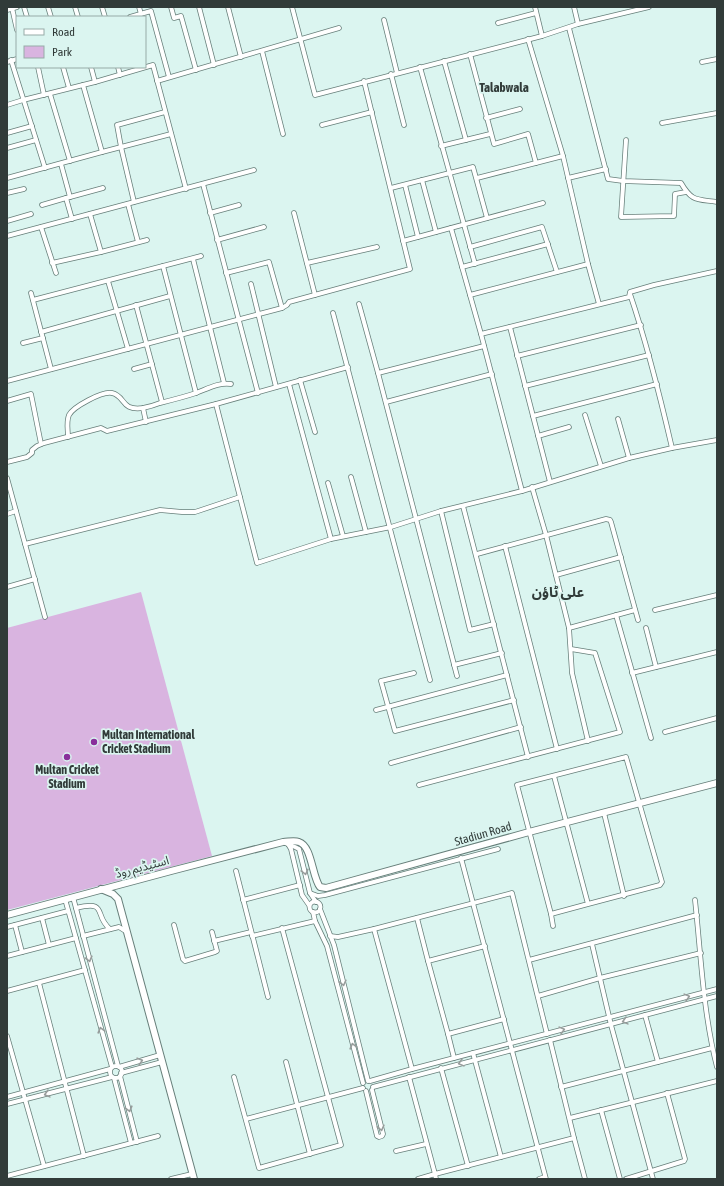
<svg xmlns="http://www.w3.org/2000/svg" width="724" height="1186" font-family="'Asap Condensed','Noto Sans Arabic',sans-serif">
<style>
.green{fill:#d9b4e0}
.lines{fill:none;stroke-linecap:round;stroke-linejoin:round}
.street-casing{stroke:#677f7a;stroke-width:5.5}
.secondary-casing{stroke:#677f7a;stroke-width:8}
.street{stroke:#fff;stroke-width:4}
.secondary{stroke:#fff;stroke-width:6}
.oneway{stroke:#989d9c}
.poi-dot{fill:#892f9b;stroke:#dbf5f0;stroke-width:1.5}
.labels{text-anchor:middle;stroke-width:3.5;stroke-linejoin:round;paint-order:stroke}
.poi-label{font-size:12px;font-weight:bold;fill:#313b39;stroke:#dbf5f0;text-anchor:start}
.street-label{font-size:12px;fill:#313b39;stroke:#dbf5f0}
.neighbourhood-label{font-size:13px;font-weight:bold;fill:#313b39;stroke:#dbf5f0}
.quarter-label{font-size:14px;font-weight:bold;fill:#313b39;stroke:#dbf5f0}
</style>
<rect width="100%" height="100%" fill="#dbf5f0"/>
<polygon class="green" points="141,592 212,856 7,910 7,628"/>
<g class="lines">
<defs>
<g id="street">
<polyline points="24,7 27,17"/>
<polyline points="48,7 51,17"/>
<polyline points="75,7 78,17"/>
<polyline points="102,7 105,17"/>
<polyline points="139,7 141,14"/>
<polyline points="171,7 174,18 181,16 196,70"/>
<polyline points="199,7 214,65"/>
<polyline points="228,7 241,57"/>
<polyline points="292,7 315,95 542,36 578,24 649,7"/>
<polyline points="535,7 542,36"/>
<polyline points="574,7 578,24"/>
<polyline points="12,8 17,30"/>
<polyline points="7,10 17,7"/>
<polyline points="130,17 151,11 169,77"/>
<polyline points="384,20 397,73"/>
<polyline points="498,23 536,13"/>
<path d="M569,28L608,179L623,181L681,183C692,202 697,199 717,202"/>
<polyline points="528,39 563,156 588,264 599,304"/>
<polyline points="262,51 283,134"/>
<polyline points="470,54 494,144 528,134 536,163"/>
<polyline points="11,60 45,168"/>
<polyline points="444,61 466,140"/>
<polyline points="7,62 17,59"/>
<polyline points="702,62 717,59"/>
<polyline points="38,67 44,95"/>
<polyline points="63,67 69,88"/>
<polyline points="91,67 95,82"/>
<polyline points="118,67 120,75"/>
<polyline points="420,67 475,264"/>
<polyline points="391,74 404,125"/>
<polyline points="157,81 339,28"/>
<polyline points="83,85 102,152"/>
<polyline points="50,94 70,161"/>
<polyline points="7,105 23,100 95,82 153,65 186,189"/>
<polyline points="486,118 520,109"/>
<polyline points="662,123 717,113"/>
<polyline points="322,125 372,112"/>
<polyline points="7,133 32,126"/>
<polyline points="626,140 621,217 674,216 675,194 686,192"/>
<polyline points="441,146 490,134"/>
<polyline points="7,148 36,140"/>
<polyline points="61,164 70,197 66,198 72,219"/>
<polyline points="7,178 102,152 171,134"/>
<polyline points="477,178 563,156"/>
<polyline points="568,178 606,169"/>
<polyline points="422,180 436,232"/>
<polyline points="203,184 258,393"/>
<polyline points="405,185 418,237"/>
<polyline points="391,188 473,167 487,218"/>
<polyline points="7,193 24,189"/>
<polyline points="70,197 103,188"/>
<polyline points="134,202 121,147 117,125 165,112"/>
<polyline points="128,204 138,242"/>
<polyline points="42,205 66,198"/>
<polyline points="210,213 239,205"/>
<polyline points="294,213 315,295"/>
<polyline points="90,214 101,252"/>
<polyline points="7,221 31,214"/>
<polyline points="41,227 56,273"/>
<polyline points="451,228 481,334 522,491"/>
<polyline points="7,236 254,170"/>
<polyline points="217,240 264,227"/>
<polyline points="403,241 543,203"/>
<polyline points="470,247 542,227 557,272"/>
<polyline points="193,259 224,383"/>
<polyline points="52,263 101,252 147,240"/>
<polyline points="307,263 377,247"/>
<polyline points="163,266 196,393"/>
<polyline points="462,267 548,244"/>
<polyline points="226,273 269,262 282,308"/>
<polyline points="108,281 128,349"/>
<polyline points="251,284 276,387"/>
<polyline points="31,293 51,369"/>
<path d="M630,294C647,344 660,396 672,448"/>
<polyline points="470,295 588,264"/>
<polyline points="33,300 201,256"/>
<polyline points="359,304 378,373 457,676"/>
<polyline points="136,305 162,402"/>
<polyline points="333,313 430,680"/>
<polyline points="510,327 550,482"/>
<polyline points="41,332 170,296"/>
<polyline points="481,334 629,297 630,292 654,285 717,271"/>
<polyline points="23,343 43,338"/>
<polyline points="517,356 641,325"/>
<polyline points="134,369 152,364"/>
<polyline points="378,373 484,346"/>
<polyline points="300,380 315,432"/>
<polyline points="7,381 282,308 287,305 289,302 410,269 364,81"/>
<polyline points="289,384 331,539"/>
<polyline points="525,386 649,355"/>
<polyline points="7,401 31,394 41,444"/>
<polyline points="386,402 492,374"/>
<polyline points="216,404 257,563 331,539 391,527 441,511 522,491 629,458 672,448 717,440"/>
<polyline points="143,408 146,422"/>
<polyline points="585,415 601,466"/>
<polyline points="533,416 657,384"/>
<polyline points="618,419 629,458"/>
<polyline points="538,436 569,427"/>
<path d="M68,437C68,430 66,422 69,415C73,407 102,391 112,393C126,396 120,411 143,408C148,407 155,405 160,403C172,400 184,397 196,393C207,389 219,382 231,384"/>
<polyline points="7,462 27,457 32,453 32,450 37,446 44,443 101,428 107,431 216,404 348,367"/>
<polyline points="351,477 366,532"/>
<polyline points="7,478 45,617"/>
<polyline points="328,483 343,536"/>
<polyline points="532,487 546,535 569,628 572,673 588,741"/>
<polyline points="463,506 528,757"/>
<polyline points="441,511 470,630 494,624"/>
<polyline points="7,514 16,511"/>
<polyline points="25,544 160,510 182,512 195,512 240,497"/>
<polyline points="505,546 557,749"/>
<polyline points="477,554 606,519 610,520 611,522 638,620"/>
<polyline points="556,575 621,557"/>
<polyline points="7,587 35,579"/>
<polyline points="655,610 717,595"/>
<polyline points="616,615 651,738"/>
<polyline points="569,628 635,610"/>
<polyline points="646,628 656,667"/>
<polyline points="454,665 502,653"/>
<polyline points="414,673 381,681 395,731 514,700"/>
<polyline points="632,673 717,652"/>
<polyline points="376,710 507,675"/>
<polyline points="665,732 717,718"/>
<polyline points="391,763 521,727"/>
<polyline points="554,776 588,904 551,914 517,785 626,757 662,882 660,885 588,904"/>
<polyline points="419,785 620,732 595,653 571,649"/>
<polyline points="604,813 624,896"/>
<polyline points="285,843 295,847 299,849 310,893 316,902"/>
<polyline points="288,844 291,849 302,895 309,905"/>
<polyline points="461,858 546,1179"/>
<polyline points="236,871 268,997"/>
<polyline points="310,893 318,896 325,895 498,849"/>
<polyline points="73,897 118,1066"/>
<polyline points="65,899 112,1067"/>
<polyline points="243,900 300,885"/>
<path d="M695,900C701,955 703,1013 717,1067"/>
<circle cx="315" cy="907" r="5.5"/>
<path d="M76,908C109,900 93,915 110,929"/>
<polyline points="320,909 334,945 368,1081"/>
<polyline points="313,912 315,921 327,946 363,1083"/>
<polyline points="551,914 553,926"/>
<polyline points="42,918 49,945"/>
<polyline points="417,918 428,961"/>
<polyline points="15,925 22,952"/>
<polyline points="174,925 183,959 185,961 215,952 217,951 212,932"/>
<polyline points="7,927 68,911"/>
<polyline points="374,929 412,1069"/>
<polyline points="83,936 119,927 127,932"/>
<polyline points="252,936 315,921"/>
<polyline points="330,936 338,937 374,929 512,893 547,1034"/>
<polyline points="214,941 251,932"/>
<polyline points="592,944 611,1025 653,1179"/>
<polyline points="485,946 428,961 448,1034 504,1019"/>
<polyline points="7,956 76,938"/>
<polyline points="529,960 697,915"/>
<polyline points="39,983 84,1156"/>
<polyline points="7,991 85,970"/>
<polyline points="538,996 600,978 701,953"/>
<polyline points="645,1015 658,1062"/>
<polyline points="448,1034 454,1058"/>
<polyline points="7,1036 44,1166"/>
<polyline points="473,1053 501,1157"/>
<polyline points="286,1062 310,1154"/>
<circle cx="116" cy="1072" r="6"/>
<polyline points="119,1067 160,1055"/>
<polyline points="441,1068 468,1166"/>
<polyline points="121,1073 162,1062"/>
<polyline points="120,1076 137,1142"/>
<polyline points="234,1077 259,1168 341,1145 282,928"/>
<polyline points="409,1077 435,1174 574,1138 550,1040"/>
<polyline points="114,1078 131,1143"/>
<polyline points="370,1081 412,1069 717,989"/>
<polyline points="373,1087 717,996"/>
<polyline points="561,1087 712,1048"/>
<polyline points="366,1091 377,1136 379,1137 382,1136 383,1134 372,1090"/>
<polyline points="7,1097 110,1069"/>
<polyline points="7,1104 112,1077"/>
<polyline points="601,1110 620,1179"/>
<polyline points="570,1118 717,1081"/>
<polyline points="246,1119 363,1088"/>
<polyline points="574,1138 585,1179"/>
<polyline points="396,1151 426,1144"/>
<polyline points="7,1176 158,1136"/>
<polyline points="171,1179 192,1174"/>
<polyline points="418,1179 435,1174 436,1179"/>
<polyline points="539,1179 545,1177"/>
<polyline points="626,1179 684,1161 685,1159 667,1093"/>
</g>
<g id="secondary">
<polyline points="101,889 113,894 118,899 194,1179"/>
<path d="M7,915L171,871L283,842C288,842 294,840 299,842C312,846 312,877 320,887L326,888L529,832L717,783"/>
</g>
</defs>
<use href="#street" class="street-casing"/>
<use href="#secondary" class="secondary-casing"/>
<use href="#street" class="street"/>
<use href="#secondary" class="secondary"/>
</g>
<defs><path id="oneway-chevron" d="M-2-3.5L2.5 0L-2 3.5" fill="none" stroke-width="1.6" stroke-linecap="round" stroke-linejoin="round"/></defs>
<g class="oneway">
<use href="#oneway-chevron" transform="translate(305 872) rotate(76)"/>
<use href="#oneway-chevron" transform="translate(89 959) rotate(75)"/>
<use href="#oneway-chevron" transform="translate(343 983) rotate(76)"/>
<use href="#oneway-chevron" transform="translate(687 997) rotate(-15)"/>
<use href="#oneway-chevron" transform="translate(625 1021) rotate(165)"/>
<use href="#oneway-chevron" transform="translate(101 1030) rotate(-105)"/>
<use href="#oneway-chevron" transform="translate(562 1030) rotate(-15)"/>
<use href="#oneway-chevron" transform="translate(353 1046) rotate(-105)"/>
<use href="#oneway-chevron" transform="translate(140 1061) rotate(-16)"/>
<use href="#oneway-chevron" transform="translate(461 1063) rotate(165)"/>
<use href="#oneway-chevron" transform="translate(47 1094) rotate(165)"/>
<use href="#oneway-chevron" transform="translate(129 1109) rotate(75)"/>
<use href="#oneway-chevron" transform="translate(381 1128) rotate(76)"/>
</g>
<g class="poi-dot">
<circle cx="94" cy="742" r="4"/>
<circle cx="67" cy="757" r="4"/>
</g>
<g class="labels">
<g class="poi-label">
<text x="102" y="739">Multan International<tspan x="102" dy="14">Cricket Stadium</tspan></text>
<text x="67" y="774" text-anchor="middle">Multan Cricket<tspan x="67" dy="14">Stadium</tspan></text>
</g>
<g class="street-label">
<text transform="translate(483 834) rotate(-16)" y="4">Stadiun Road</text>
<text transform="translate(142 867) rotate(-15)" y="4">اسٹیڈیم روڈ</text>
</g>
<g class="neighbourhood-label">
<text x="504" y="92">Talabwala</text>
</g>
<g class="quarter-label">
<text x="558" y="597">علی ٹاؤن</text>
</g>
</g>
<rect width="724" height="1186" fill="none" stroke="#313b39" stroke-width="16"/>
<rect x="16" y="16" width="130" height="52" fill="#dbf5f0" stroke="#97aba7"/>
<rect x="24" y="29" width="20" height="6" fill="#ffffff" stroke="#97aba7"/>
<text x="52" y="36" font-size="12" fill="#313b39">Road</text>
<rect x="24" y="46" width="20" height="12" fill="#d9b4e0" stroke="#97aba7"/>
<text x="52" y="56" font-size="12" fill="#313b39">Park</text>
</svg>
